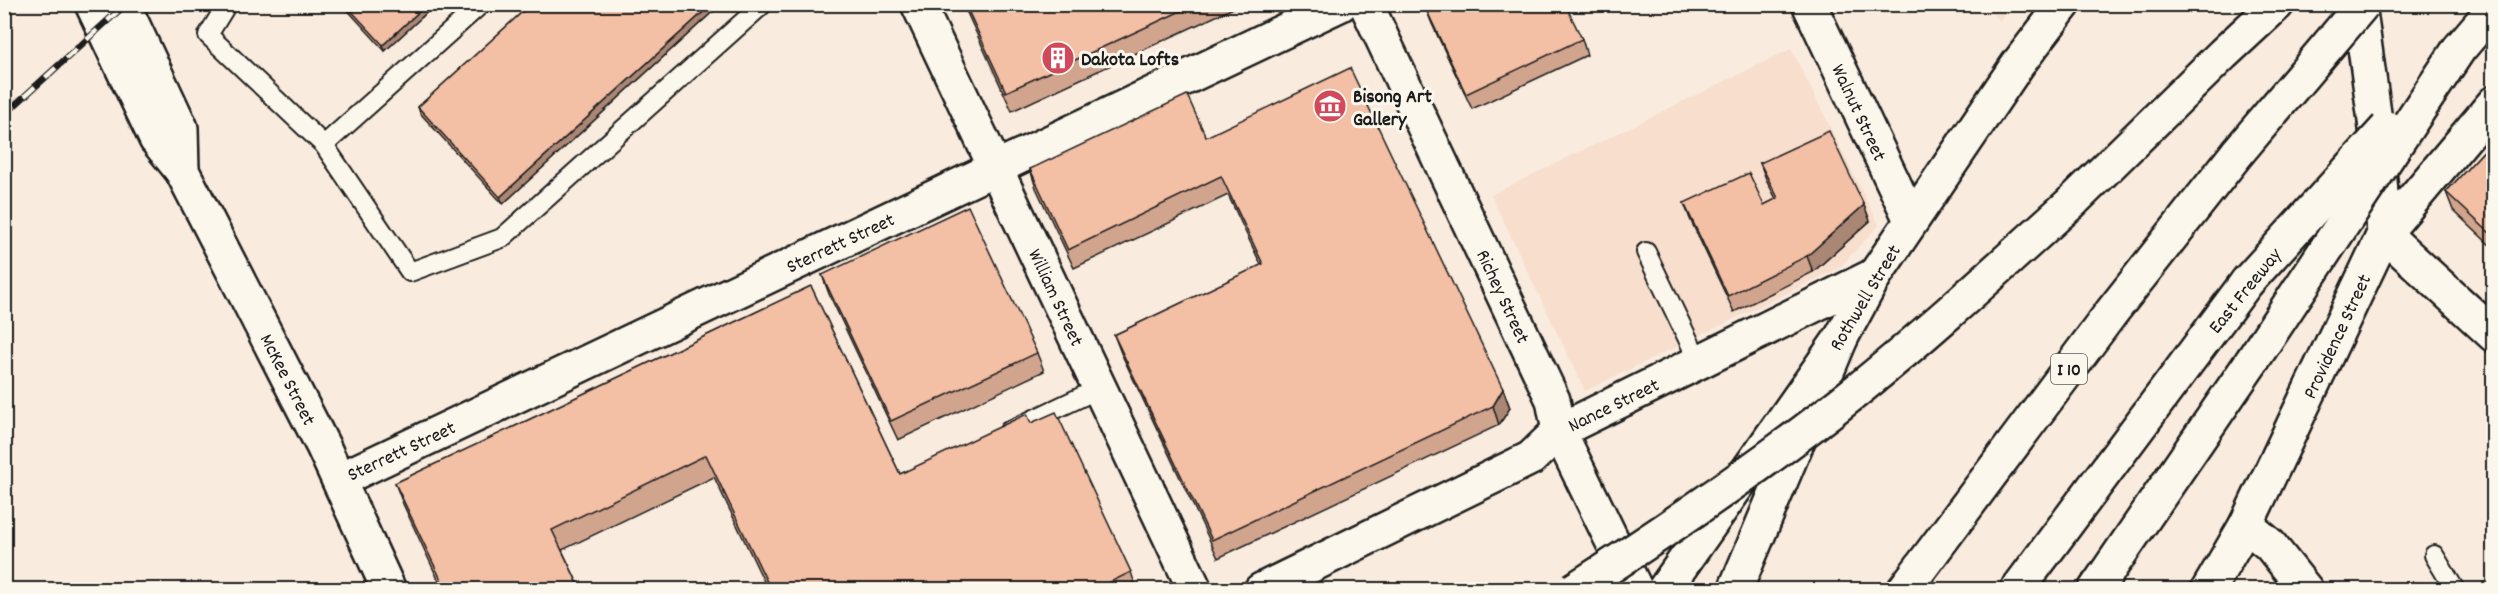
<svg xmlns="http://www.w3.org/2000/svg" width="2498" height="594" font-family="Dekko,sans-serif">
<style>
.built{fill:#f7decd}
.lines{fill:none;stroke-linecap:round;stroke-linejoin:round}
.lane-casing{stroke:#1c1c1c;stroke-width:22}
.street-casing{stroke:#1c1c1c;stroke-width:38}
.secondary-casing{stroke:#1c1c1c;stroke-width:38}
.primary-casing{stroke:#1c1c1c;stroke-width:38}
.highway-casing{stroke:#1c1c1c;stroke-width:38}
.lane{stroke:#fbf7ec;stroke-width:18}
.street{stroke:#fbf7ec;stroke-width:33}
.secondary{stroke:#fbf7ec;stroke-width:33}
.primary{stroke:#fbf7ec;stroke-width:33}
.highway{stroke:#fbf7ec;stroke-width:33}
.rail-casing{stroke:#1c1c1c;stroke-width:7}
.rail{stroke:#fbf7ec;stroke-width:4.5;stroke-dasharray:14;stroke-linecap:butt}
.highway-bridge-casing{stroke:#1c1c1c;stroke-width:38;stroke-linecap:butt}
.highway-bridge{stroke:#fbf7ec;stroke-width:33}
.wall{fill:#d1a48e;stroke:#1c1c1c;stroke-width:1.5}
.shaded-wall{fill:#aa8674;stroke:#1c1c1c;stroke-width:1.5}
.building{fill:#f3bfa5;stroke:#1c1c1c;stroke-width:1.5}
.labels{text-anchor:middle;stroke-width:6;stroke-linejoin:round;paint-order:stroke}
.shield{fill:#fbf7ec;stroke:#5f5e5a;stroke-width:1.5}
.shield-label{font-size:18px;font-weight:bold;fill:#1c1c1c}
.poi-label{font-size:20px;font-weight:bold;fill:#1c1c1c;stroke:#fbf7ec;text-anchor:start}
.street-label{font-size:20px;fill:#1c1c1c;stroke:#fbf7ec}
</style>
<rect width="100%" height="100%" fill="#f9ecde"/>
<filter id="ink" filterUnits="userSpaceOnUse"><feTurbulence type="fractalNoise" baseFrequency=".0167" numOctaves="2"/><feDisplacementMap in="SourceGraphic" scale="12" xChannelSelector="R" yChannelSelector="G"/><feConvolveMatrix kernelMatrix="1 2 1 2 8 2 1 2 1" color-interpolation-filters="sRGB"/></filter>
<g filter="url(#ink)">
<g class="built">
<polygon points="1982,5 2011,5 2000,21"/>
<polygon points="1791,49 1879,225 1839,268 1585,391 1491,195"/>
</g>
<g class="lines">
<defs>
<g id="lane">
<polyline points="227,4 208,35 324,145 410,272 502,238 763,4"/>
<polyline points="324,145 481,4"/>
<polyline points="1646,252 1699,362"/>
<polyline points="1009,431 1100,388"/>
<polyline points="2434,555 2455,590"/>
</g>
<g id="street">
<polyline points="918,4 1195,590"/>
<polyline points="1366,4 1553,400 1559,431 1636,590"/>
<polyline points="1809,4 1911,220"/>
<polyline points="2384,234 2494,335"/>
<polyline points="339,480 1341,4"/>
<polyline points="2246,525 2270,545 2306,590"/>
<polyline points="1261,590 1531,458 1559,431 1875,275"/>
</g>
<g id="secondary">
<polyline points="92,4 156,139 182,171 323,446 389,590"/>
<polyline points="123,4 181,128 182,171"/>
<polyline points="1664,590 1841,338 1875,275 2018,64 2064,4"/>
<polyline points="2208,590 2246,525 2384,234 2494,103"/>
</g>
<polyline id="primary" points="2359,4 2376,128 2384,234"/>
<g id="highway">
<polyline points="2459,49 2494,8"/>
<polyline points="2072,202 2223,54 2277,4"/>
<polyline points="1735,590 1841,338"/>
<polyline points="1904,590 2111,313 2238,152"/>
<polyline points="2017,590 2247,282"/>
<polyline points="2095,590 2252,361"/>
</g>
</defs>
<use href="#lane" class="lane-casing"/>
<use href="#street" class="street-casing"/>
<use href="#secondary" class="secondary-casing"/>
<use href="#primary" class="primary-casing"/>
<use href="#highway" class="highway-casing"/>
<use href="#lane" class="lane"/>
<use href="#street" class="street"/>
<use href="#secondary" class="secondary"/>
<use href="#primary" class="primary"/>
<use href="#highway" class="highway"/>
<defs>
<polyline id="rail" points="4,115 126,4"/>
</defs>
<use href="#rail" class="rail-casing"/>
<use href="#rail" class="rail"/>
<defs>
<g id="highway-bridge">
<polyline points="2238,152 2363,4"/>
<polyline points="2247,282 2387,128"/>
<polyline points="2252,361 2459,49"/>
<path d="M1574,590C1672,527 1769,461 1860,388C1933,329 2002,265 2072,202"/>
</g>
</defs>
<use href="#highway-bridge" class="highway-bridge-casing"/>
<use href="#highway-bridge" class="highway-bridge"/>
</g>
<g class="wall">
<polygon points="342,4 436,4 385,51"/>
<polygon points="531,4 721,4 503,204 420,113 418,107"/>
<polygon points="963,4 1242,4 1012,111"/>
<polygon points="1426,9 1582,39 1587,55 1472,109 1432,24"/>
<polygon points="1206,137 1503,389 1510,408 1499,425 1218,558 1121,353 1114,335 1261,265 1228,195 1074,268 1036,188 1030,169"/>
<polygon points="2493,141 2493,248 2453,210 2446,192"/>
<polygon points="1760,163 1864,205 1870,221 1813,272 1734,312 1690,219 1684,203 1764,205 1776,199 1766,179"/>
<polygon points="822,275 1037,353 1044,371 898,440 829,294"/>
<polygon points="811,286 900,474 1031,423 1131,572 1137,590 768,590 714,477 562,550 581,590 443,590 403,504 395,483"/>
</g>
<g class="shaded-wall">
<polygon points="427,4 436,4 385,51 383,45"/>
<polygon points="712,4 721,4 503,204 500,197"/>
<polygon points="1864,205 1870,221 1813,272 1807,256"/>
<polygon points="1503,389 1510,408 1499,425 1493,406"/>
</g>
<g class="building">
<polygon points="345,4 427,4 383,45"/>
<polygon points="531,4 712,4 500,197 418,107"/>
<polygon points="965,4 1196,4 1006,92"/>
<polygon points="1434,4 1565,4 1582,39 1466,94 1426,9"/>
<polygon points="1350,68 1503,389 1493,406 1212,540 1114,335 1263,264 1221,176 1068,250 1030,169 1187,95 1206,137"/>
<polygon points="1829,131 1864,205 1807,256 1728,296 1684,203 1749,173 1764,205 1778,198 1760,163"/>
<polygon points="2493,141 2493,236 2446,192"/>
<polygon points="968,206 1037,353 891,421 822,275"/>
<polygon points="811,286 900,474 1027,414 1031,423 1056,412 1131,572 1094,590 771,590 706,455 552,530 581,590 446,590 395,483"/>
</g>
</g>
<defs>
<symbol id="building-disc" viewBox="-11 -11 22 22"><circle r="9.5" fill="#d1495b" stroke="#fbf7ec"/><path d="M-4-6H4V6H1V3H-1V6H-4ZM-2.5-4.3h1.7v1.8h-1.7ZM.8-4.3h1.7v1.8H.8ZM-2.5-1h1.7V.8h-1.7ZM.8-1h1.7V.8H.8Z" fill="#fff"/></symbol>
<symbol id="museum-disc" viewBox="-11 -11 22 22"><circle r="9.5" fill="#d1495b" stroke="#fbf7ec"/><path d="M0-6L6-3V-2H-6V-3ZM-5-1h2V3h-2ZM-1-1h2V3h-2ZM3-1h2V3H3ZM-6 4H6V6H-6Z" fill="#fff"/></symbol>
</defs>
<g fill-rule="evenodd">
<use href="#building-disc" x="1039" y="39" width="38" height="38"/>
<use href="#museum-disc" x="1311" y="87" width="38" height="38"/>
</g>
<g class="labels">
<rect class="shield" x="2051" y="354" width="36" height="30" rx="4.5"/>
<g class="shield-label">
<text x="2069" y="375">I 10</text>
</g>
<g class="poi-label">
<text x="1081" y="65">Dakota Lofts</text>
<text x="1353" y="102">Bisong Art<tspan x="1353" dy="23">Gallery</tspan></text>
</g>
<g class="street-label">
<text transform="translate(1860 112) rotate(65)" y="7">Walnut Street</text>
<text transform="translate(840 242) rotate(-25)" y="7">Sterrett Street</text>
<text transform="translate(2244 290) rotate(-51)" y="7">East Freeway</text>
<text transform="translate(1504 296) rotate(65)" y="7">Richey Street</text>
<text transform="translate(1057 297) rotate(65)" y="7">William Street</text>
<text transform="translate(1864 297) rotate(-59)" y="7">Rothwell Street</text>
<text transform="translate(2336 336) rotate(-65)" y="7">Providence Street</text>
<text transform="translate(289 379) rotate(63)" y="7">McKee Street</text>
<text transform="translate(1613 404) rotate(-26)" y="7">Nance Street</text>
<text transform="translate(401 450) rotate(-25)" y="7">Sterrett Street</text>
</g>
</g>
<rect width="2498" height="594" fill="none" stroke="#fbf7ec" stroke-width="24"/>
<rect x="12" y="12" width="2474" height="570" fill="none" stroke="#1c1c1c" stroke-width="2" filter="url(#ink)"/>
</svg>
